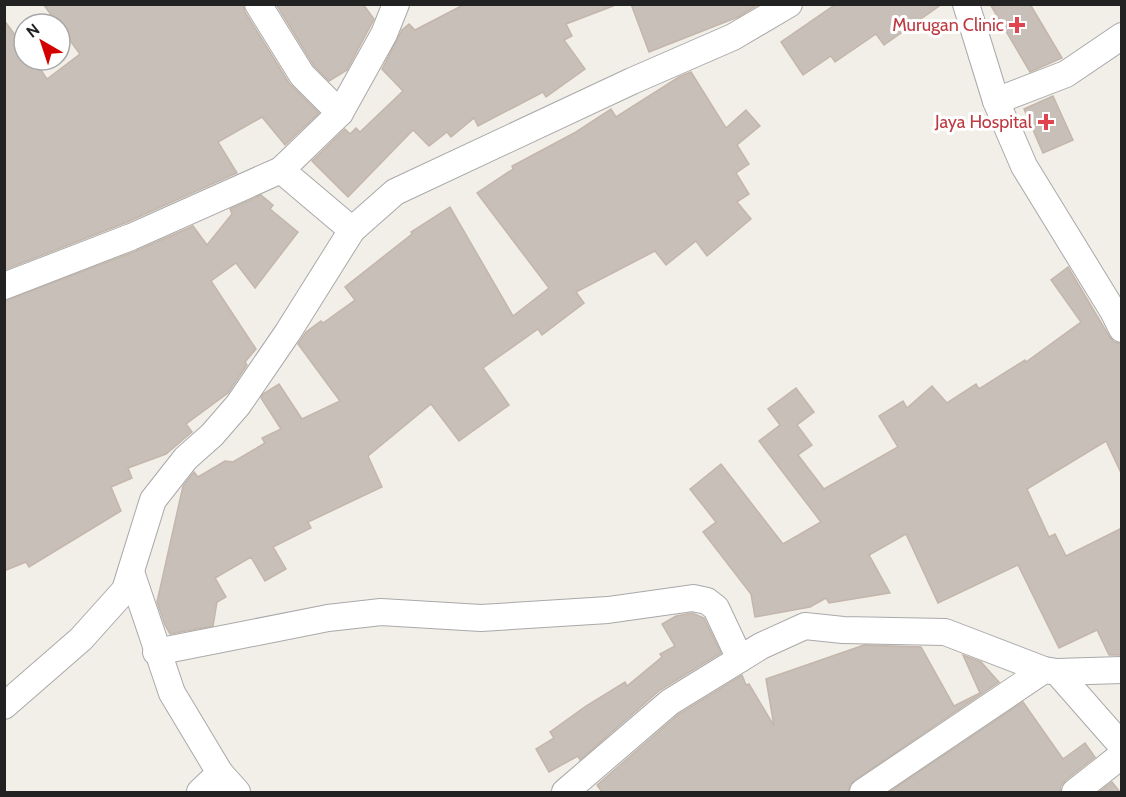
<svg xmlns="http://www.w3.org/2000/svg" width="1126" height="797" font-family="Cabin,sans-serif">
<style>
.building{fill:#c7bfb8;stroke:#c4b6ab;stroke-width:1.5}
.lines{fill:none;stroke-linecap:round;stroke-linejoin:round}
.minor-casing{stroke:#a9a9a9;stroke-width:28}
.minor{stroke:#fff;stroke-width:26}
.health-dot{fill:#e0444e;stroke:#fff;stroke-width:2}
.labels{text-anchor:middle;stroke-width:6;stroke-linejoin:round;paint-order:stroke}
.health-label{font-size:18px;fill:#be3a42;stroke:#fff;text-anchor:end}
</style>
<rect width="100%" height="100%" fill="#f2efe9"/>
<g class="building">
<polygon points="43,4 243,4 245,12 289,83 319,113 285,145 262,117 218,142 237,173 125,223 4,270 4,20 24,47 24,60 34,60 47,79 80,54 60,27 60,24 58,24"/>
<polygon points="276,4 363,4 374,19 347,70 329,81 314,66"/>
<polygon points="465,4 612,4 613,6 566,24 572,36 564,40 585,69 546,97 543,92 478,126 474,118 451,137 447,132 429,146 413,130 348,197 312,161 345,129 350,134 356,128 360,132 403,91 382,69 402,30 409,24 415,30"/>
<polygon points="631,4 759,4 738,17 649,52"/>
<polygon points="836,4 942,4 884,45 876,34 835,62 831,56 803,75 781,42"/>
<polygon points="990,4 1030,4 1062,58 1030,72"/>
<polygon points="691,72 726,128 746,110 760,126 737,145 749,164 736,173 749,194 737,202 751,219 707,256 696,241 666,265 655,251 576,292 584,303 542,335 538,329 483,368 509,405 459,441 431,404 368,456 382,487 308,522 311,528 273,547 286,569 265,581 251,557 215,578 226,597 217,602 213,626 170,634 165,625 157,602 183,486 194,472 198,477 225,461 233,462 265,443 262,438 281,429 261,398 263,394 279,384 302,419 340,401 298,344 306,332 321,321 323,323 355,300 345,287 412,234 411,232 450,207 513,316 549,288 477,193 513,169 512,166 576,132 611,109 616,117 679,77"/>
<polygon points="1053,96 1073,140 1043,153 1024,109"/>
<polygon points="261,195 273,205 270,209 298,232 255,288 236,263 211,281 256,349 245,362 247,365 228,393 186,424 192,432 166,454 128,468 132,478 111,487 121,511 29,567 26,562 4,571 4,301 136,251 193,226 207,245 232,214 230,209"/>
<polygon points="1068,267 1109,336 1114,342 1122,344 1122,475 1106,441 1027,489 1049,537 1055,534 1066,556 1122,528 1122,655 1109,655 1097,630 1059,648 1018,565 938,603 906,534 869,555 890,593 829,603 826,598 810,607 755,617 751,594 703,532 716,522 690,489 721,464 783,544 821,522 759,441 780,425 768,409 796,388 814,412 797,425 812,445 798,455 824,489 898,447 879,416 903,401 907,408 932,386 947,403 976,384 979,389 1025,360 1026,362 1081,322 1051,280"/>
<polygon points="692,613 704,618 721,653 660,690 580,760 578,756 549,772 536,749 554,738 550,732 586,706 625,682 627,686 662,657 660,654 675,646 662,624 676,616"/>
<polygon points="864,645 921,647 954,706 980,693 963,655 981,662 999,682 855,780 850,785 848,792 602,792 597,785 679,714 742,675 746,685 749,684 774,726 766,679"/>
<polygon points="1023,702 1063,759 1085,743 1095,757 1066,780 1061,786 1060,792 889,792"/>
<polygon points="1112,782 1120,792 1099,792"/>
</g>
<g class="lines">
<defs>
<g id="minor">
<polyline points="258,4 302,75 340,113"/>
<polyline points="966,4 996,101 1024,166 1113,311 1122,329"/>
<polyline points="996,101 1066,74 1122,36"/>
<polyline points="281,170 340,113 384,34 396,4"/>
<polyline points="4,286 131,237 281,170 352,230"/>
<polyline points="131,572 172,693 220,773 237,792"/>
<polyline points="156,652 328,618 381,612 481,618 608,610 693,598 707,601 716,608 740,659"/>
<polyline points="1057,672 1122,746"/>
<polyline points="4,706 81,639 125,590 153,500 186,458 212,435 238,405 288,332 352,230 395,192 632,81 733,37 789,4"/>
<polyline points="200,792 220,773"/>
<polyline points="565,792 670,702 761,646 805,626 843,630 945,632 1044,670 1057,672 1122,670"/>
<polyline points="863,792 1044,670"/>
<polyline points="1075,792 1122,755"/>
</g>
</defs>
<use href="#minor" class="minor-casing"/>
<use href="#minor" class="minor"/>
</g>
<g class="health-dot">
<path d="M1014 16h6v6h6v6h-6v6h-6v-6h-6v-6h6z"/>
<path d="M1043 113h6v6h6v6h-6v6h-6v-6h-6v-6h6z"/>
</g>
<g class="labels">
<g class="health-label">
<text x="1004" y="31">Murugan Clinic</text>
<text x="1032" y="128">Jaya Hospital</text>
</g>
</g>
<rect width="1126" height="797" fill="none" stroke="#222222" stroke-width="12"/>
<g transform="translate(42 42) rotate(321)"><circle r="28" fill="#ffffff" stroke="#a7a7a7" stroke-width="1.5"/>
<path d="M0-4.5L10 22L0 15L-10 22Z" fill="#d40000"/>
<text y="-9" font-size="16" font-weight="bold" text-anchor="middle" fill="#222222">N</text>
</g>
</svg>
